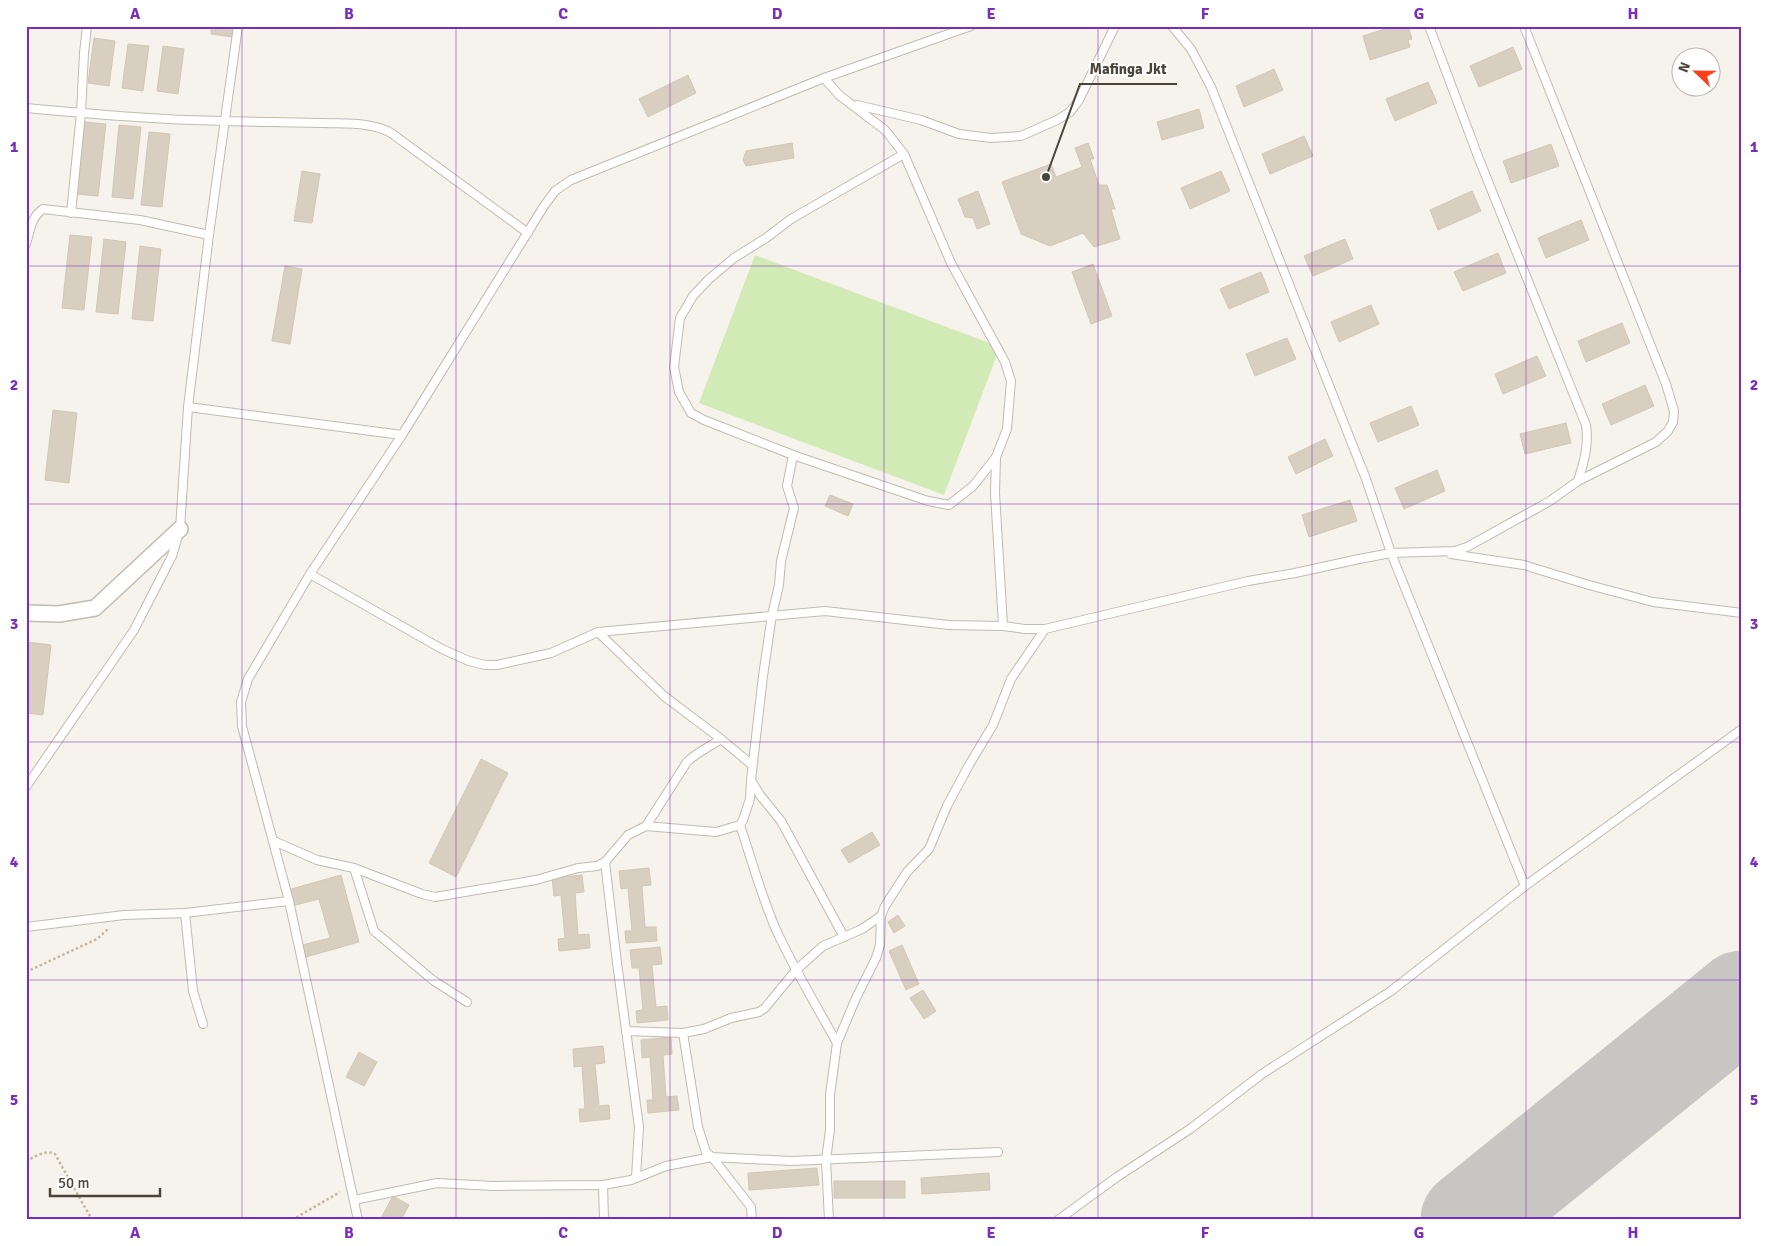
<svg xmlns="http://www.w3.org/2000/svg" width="1768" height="1246" font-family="Signika,sans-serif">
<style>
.green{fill:#d2eab5}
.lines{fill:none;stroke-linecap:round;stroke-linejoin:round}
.runway{stroke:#c8c6c3;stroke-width:99}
.building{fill:#d8cfc1;stroke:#d3c7b4}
.service-casing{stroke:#c2bbae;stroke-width:10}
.minor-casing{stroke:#c2bbae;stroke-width:18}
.path{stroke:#c4b79f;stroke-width:2.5;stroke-dasharray:2.5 2.5;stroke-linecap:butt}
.service{stroke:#fff;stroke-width:8}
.minor{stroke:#fff;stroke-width:15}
.grid{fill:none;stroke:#7b2cbf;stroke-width:1;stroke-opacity:0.55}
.leader{fill:none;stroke:#4b4439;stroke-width:2}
.callout-dot{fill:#4b4439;stroke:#fff;stroke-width:2}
.callout-label{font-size:15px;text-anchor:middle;font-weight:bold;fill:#4b4439;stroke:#fff;stroke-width:4;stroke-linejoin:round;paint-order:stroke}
.neatline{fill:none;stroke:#7b2cbf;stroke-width:2}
.grid-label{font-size:16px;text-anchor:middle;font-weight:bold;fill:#7b2cbf}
</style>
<rect width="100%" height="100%" fill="#f6f3ec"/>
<polygon class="green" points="755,255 1000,347 944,495 699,403"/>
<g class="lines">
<polyline class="runway" points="1470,1220 1742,1000"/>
</g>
<g class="building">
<polygon points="211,26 233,26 232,37 211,34"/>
<polygon points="1394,26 1408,26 1412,39 1408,40 1410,47 1370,60 1363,36"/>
<polygon points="94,38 115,41 109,86 88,83"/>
<polygon points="128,44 149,46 143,91 122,88"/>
<polygon points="163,46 184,49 178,94 157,91"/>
<polygon points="1513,47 1522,69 1479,87 1470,66"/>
<polygon points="1274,69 1283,90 1244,107 1236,86"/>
<polygon points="688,75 696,93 648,117 639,99"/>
<polygon points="1428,82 1437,103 1395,121 1386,99"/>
<polygon points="1199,109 1204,128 1162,140 1157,122"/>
<polygon points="84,122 106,124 98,196 76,194"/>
<polygon points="119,125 141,127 133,199 112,197"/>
<polygon points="149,132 170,134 162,207 141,205"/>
<polygon points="1304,136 1313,156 1270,174 1262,154"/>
<polygon points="792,143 794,158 746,166 743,160 746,151"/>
<polygon points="1088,143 1094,159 1090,159 1099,185 1107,185 1115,209 1111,209 1120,239 1094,247 1083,233 1050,246 1021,234 1002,182 1051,164 1056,177 1082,167 1075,148"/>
<polygon points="1551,144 1559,166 1511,183 1503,161"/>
<polygon points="302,171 320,174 312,223 294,221"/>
<polygon points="1221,171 1230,191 1190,209 1181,188"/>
<polygon points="978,191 990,224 977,229 973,218 965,217 958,199"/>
<polygon points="1472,191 1481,211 1438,230 1430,210"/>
<polygon points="1581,220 1589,240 1546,258 1538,238"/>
<polygon points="70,235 92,237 84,310 62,308"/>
<polygon points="104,239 126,242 118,314 96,312"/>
<polygon points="1345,239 1353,259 1313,276 1304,256"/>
<polygon points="140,246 161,249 153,321 132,319"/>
<polygon points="1498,253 1506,273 1463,291 1454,272"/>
<polygon points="1093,264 1112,316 1091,324 1072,272"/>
<polygon points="285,266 302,269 290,344 272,341"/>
<polygon points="1261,272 1269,292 1229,309 1220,289"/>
<polygon points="1371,305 1379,324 1339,342 1331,322"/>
<polygon points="1622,323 1630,343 1586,362 1578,341"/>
<polygon points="1287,338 1296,359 1255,376 1246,354"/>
<polygon points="1537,356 1546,376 1503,394 1495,374"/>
<polygon points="1645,385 1654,406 1611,425 1602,404"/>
<polygon points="1411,406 1419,425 1378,442 1370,423"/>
<polygon points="53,410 77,413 69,483 45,480"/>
<polygon points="1566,423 1571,443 1525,454 1520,434"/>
<polygon points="1325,439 1333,456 1296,474 1288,457"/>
<polygon points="1437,470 1445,491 1404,509 1395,488"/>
<polygon points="830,495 853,504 848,516 825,506"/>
<polygon points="1350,500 1357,521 1309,537 1302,515"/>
<polygon points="27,642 51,645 43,715 26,713"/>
<polygon points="481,759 508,773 456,877 429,863"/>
<polygon points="872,832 880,845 849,863 841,850"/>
<polygon points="649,868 651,885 642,886 645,927 656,927 657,941 626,943 625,931 632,931 628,888 621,889 619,871"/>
<polygon points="341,875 359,942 306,957 302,945 330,938 319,899 292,906 288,890"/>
<polygon points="582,875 584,892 575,893 578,935 589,934 590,948 559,951 558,939 565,938 561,895 554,896 552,878"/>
<polygon points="898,915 905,926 894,933 888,922"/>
<polygon points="902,945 919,984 906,990 889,951"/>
<polygon points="660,947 662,964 652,965 656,1007 667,1006 668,1020 637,1023 636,1011 643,1010 639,968 632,968 630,950"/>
<polygon points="923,990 936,1011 924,1019 910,998"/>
<polygon points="671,1037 672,1054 663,1055 666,1097 677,1096 679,1110 648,1113 647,1100 653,1100 650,1057 642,1058 641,1040"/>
<polygon points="603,1046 605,1063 595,1064 599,1106 609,1105 610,1119 580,1122 579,1109 585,1109 582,1066 574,1067 573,1049"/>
<polygon points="359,1052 377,1062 364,1086 346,1077"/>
<polygon points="817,1168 819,1185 749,1190 748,1173"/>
<polygon points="989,1173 990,1190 922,1194 921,1178"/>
<rect x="834" y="1181" width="71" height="17"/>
<polygon points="393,1196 409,1205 401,1220 380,1220"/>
</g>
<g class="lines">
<defs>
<g id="service">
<polyline points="1172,26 1191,49 1211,87 1366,479 1391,553 1525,886"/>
<path d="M1429,26L1479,159L1586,425C1589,445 1584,462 1578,481"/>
<polyline points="824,78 839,95 885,130 904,154 951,263 1005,362 1011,381 1007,429 996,457 973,486 949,505 928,501 793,455 704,420 691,413 679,392 674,367 680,318 693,296 709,279 734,258 766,238 791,219 904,154"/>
<polyline points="857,105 921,120 959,134 991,138 1021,136 1057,120 1070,112 1079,100 1115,26"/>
<path d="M26,108C92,114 159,120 225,121C258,122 291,122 324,123C345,124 373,122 391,133L528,233"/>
<polyline points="71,213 81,113 84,53 87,26"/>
<path d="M26,244C30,231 31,217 43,209L140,220L209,235"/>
<polyline points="188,407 402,435"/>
<polyline points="996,457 995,493 1003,626"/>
<polyline points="1451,554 1524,565 1589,585 1653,602 1742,613"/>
<polyline points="310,574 442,649 469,661 485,665 497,665 551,653 598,632 825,611 949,625 1003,626 1025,629 1045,629 1248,581 1295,573 1359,559 1391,553 1455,551 1467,547 1550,501 1578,481 1656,442 1668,431 1673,422 1674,411 1666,384 1524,26"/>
<polyline points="598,632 664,696 721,739 752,765"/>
<polyline points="751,780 760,795 781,821 844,937"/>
<polyline points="26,787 134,630 172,556 180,529 188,407 209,235 238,26"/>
<path d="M740,825C752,861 762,899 778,934C796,972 817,1007 837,1043"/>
<path d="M646,826L687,762C694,754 711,746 721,739"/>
<polyline points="274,841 317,860 354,868 422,894 435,897 536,880 578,868 597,866 605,862 628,835 646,826 716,832 740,825 743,820 750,799 751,780 763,676 772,615 779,585 781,561 794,508 787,486 793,455"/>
<polyline points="605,862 617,963 639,1127 636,1178"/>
<polyline points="354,868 374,931 434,981 467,1002"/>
<polyline points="185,913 193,991 203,1024"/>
<polyline points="26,927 124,915 185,913 289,901"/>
<polyline points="626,1031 683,1033 704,1029 731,1018 759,1012 765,1008 796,970 823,946 862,929 881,916"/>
<polyline points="683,1033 698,1127 706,1152 712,1157 751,1207 752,1220"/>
<polyline points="603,1185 604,1220"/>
<polyline points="354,1200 437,1183 494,1186 603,1185 631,1180 666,1166 712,1157 791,1161 998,1152"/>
<polyline points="358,1220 289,901 242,726 241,702 248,679 310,574 402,435 544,206 555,191 571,180 824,78 971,26"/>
<polyline points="829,1220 826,1160 830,1130 830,1095 837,1043 856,998 876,958 880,945 881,916 885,906 907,872 929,849 947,806 969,765 993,725 1011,679 1045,629"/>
<polyline points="1058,1220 1117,1177 1190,1129 1262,1074 1391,991 1525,886 1742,729"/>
</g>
<polyline id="minor" points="26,613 59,614 95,608 180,529"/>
</defs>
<use href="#service" class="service-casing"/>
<use href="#minor" class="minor-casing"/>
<g class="path">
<polyline points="26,972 97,939 108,929"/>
<path d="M26,1161C35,1157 45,1149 55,1154L92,1220"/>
<polyline points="292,1220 340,1192"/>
</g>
<use href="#service" class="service"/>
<use href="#minor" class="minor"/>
</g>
<path class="grid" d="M242,26V1220M456,26V1220M670,26V1220M884,26V1220M1098,26V1220M1312,26V1220M1526,26V1220M26,266H1742M26,504H1742M26,742H1742M26,980H1742"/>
<path class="leader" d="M1046 177L1080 84H1177"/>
<circle class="callout-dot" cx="1046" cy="177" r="5"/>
<g class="callout-label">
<text x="1128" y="74">Mafinga Jkt</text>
</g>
<rect width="1768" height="1246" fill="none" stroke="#ffffff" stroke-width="55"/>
<g transform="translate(1696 72) rotate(292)"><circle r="24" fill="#ffffff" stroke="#b7b4b0"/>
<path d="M0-4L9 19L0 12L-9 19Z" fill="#fc3f1d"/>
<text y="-8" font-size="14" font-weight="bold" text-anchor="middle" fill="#4b4439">N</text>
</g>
<path d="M50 1188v8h110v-8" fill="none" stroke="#4b4439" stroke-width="2.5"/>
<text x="58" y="1188" font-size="15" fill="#4b4439" stroke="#ffffff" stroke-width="4" paint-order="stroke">50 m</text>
<rect x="28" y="28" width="1712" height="1190" class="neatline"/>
<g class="grid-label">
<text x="135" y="19">A</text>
<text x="349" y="19">B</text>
<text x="563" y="19">C</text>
<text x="777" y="19">D</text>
<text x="991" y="19">E</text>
<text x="1205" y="19">F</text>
<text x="1419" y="19">G</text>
<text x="1633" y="19">H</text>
<text x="14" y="152">1</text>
<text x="1754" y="152">1</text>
<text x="14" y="390">2</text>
<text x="1754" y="390">2</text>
<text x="14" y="629">3</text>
<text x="1754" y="629">3</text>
<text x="14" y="867">4</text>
<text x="1754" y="867">4</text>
<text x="14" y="1105">5</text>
<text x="1754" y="1105">5</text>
<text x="135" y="1238">A</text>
<text x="349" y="1238">B</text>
<text x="563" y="1238">C</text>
<text x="777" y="1238">D</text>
<text x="991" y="1238">E</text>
<text x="1205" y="1238">F</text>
<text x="1419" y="1238">G</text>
<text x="1633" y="1238">H</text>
</g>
</svg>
